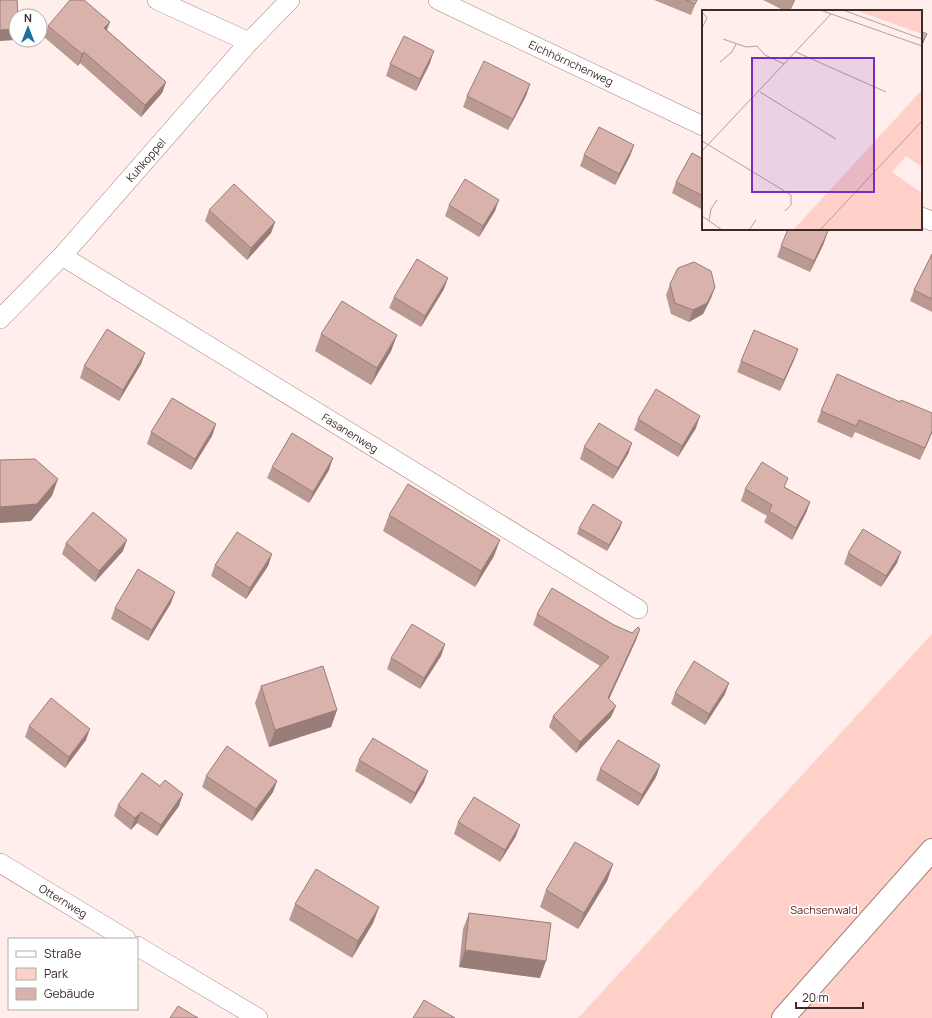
<svg xmlns="http://www.w3.org/2000/svg" width="932" height="1018" font-family="Manrope,sans-serif">
<style>
.green{fill:#fed0c7}
.lines{fill:none;stroke-linecap:round;stroke-linejoin:round}
.street-casing{stroke:#a5807a;stroke-width:20}
.secondary-casing{stroke:#a5807a;stroke-width:24}
.street{stroke:#fff;stroke-width:19}
.secondary{stroke:#fff;stroke-width:22}
.wall{fill:#bb9993}
.shaded-wall{fill:#987d78}
.building{fill:#d9b2ab;stroke:#987d78}
.labels{text-anchor:middle;stroke-width:3.5;stroke-linejoin:round;paint-order:stroke}
.street-label{font-size:11px;fill:#3b2c29;stroke:#fff}
.park-label{font-size:11px;fill:#691e15;stroke:#fff}
.inset-road{fill:none;stroke:#b1a09d;stroke-width:1}
.view{fill:#7b2cbf;fill-opacity:0.15;stroke:#7b2cbf;stroke-width:2}
.inset-edge{fill:none;stroke:#3b2c29;stroke-width:2}
</style>
<rect width="100%" height="100%" fill="#ffeeeb"/>
<polygon class="green" points="932,634 932,1018 578,1018"/>
<g class="lines">
<defs>
<g id="street">
<polyline points="157,0 249,42"/>
<polyline points="438,0 703,126"/>
<polyline points="921,217 932,221"/>
<polyline points="62,256 638,609"/>
<polyline points="0,319 62,256 249,42 290,0"/>
<polyline points="0,863 126,939"/>
<polyline points="137,946 258,1018"/>
</g>
<polyline id="secondary" points="783,1018 932,850"/>
</defs>
<use href="#street" class="street-casing"/>
<use href="#secondary" class="secondary-casing"/>
<use href="#street" class="street"/>
<use href="#secondary" class="secondary"/>
</g>
<g class="wall">
<polygon points="654,0 697,0 691,15"/>
<polygon points="763,0 795,0 790,11 785,11"/>
<polygon points="110,22 107,30 166,82 162,93 141,117 80,63 78,66 44,37 48,26"/>
<polygon points="430,63 416,91 386,76 390,64"/>
<polygon points="530,84 526,96 508,130 463,107 467,96"/>
<polygon points="634,145 630,156 615,185 580,166 584,155"/>
<polygon points="703,159 703,210 672,193 676,182"/>
<polygon points="449,205 495,211 479,237 445,216"/>
<polygon points="209,210 275,222 271,233 247,260 205,221"/>
<polygon points="824,243 810,272 777,257 781,246"/>
<polygon points="932,254 932,312 910,301 914,290"/>
<polygon points="670,284 715,287 711,298 703,314 689,322 671,314 666,295"/>
<polygon points="444,289 421,327 389,308 394,297"/>
<polygon points="321,334 397,335 391,351 371,385 315,351"/>
<polygon points="798,349 794,360 780,391 737,372 741,361"/>
<polygon points="141,364 119,401 80,378 84,366"/>
<polygon points="900,402 932,413 932,433 920,460 855,432 852,438 817,422 821,411"/>
<polygon points="638,419 696,428 678,457 634,430"/>
<polygon points="216,424 212,436 191,470 147,444 151,432"/>
<polygon points="632,443 628,454 613,479 580,459 584,447"/>
<polygon points="272,467 329,470 309,503 267,478"/>
<polygon points="785,487 810,502 806,513 792,540 764,522 767,516 741,501 745,489"/>
<polygon points="389,515 494,556 475,587 383,531"/>
<polygon points="579,528 620,528 607,551 577,534"/>
<polygon points="66,543 123,551 95,582 62,554"/>
<polygon points="848,553 897,563 881,587 844,564"/>
<polygon points="272,554 268,566 246,599 211,576 215,565"/>
<polygon points="171,603 148,641 111,619 115,608"/>
<polygon points="537,614 614,625 632,633 640,629 636,640 609,699 611,717 576,753 549,727 553,716 600,666 533,625"/>
<polygon points="445,644 441,656 420,689 387,669 391,658"/>
<polygon points="261,686 337,710 331,727 269,747 255,703"/>
<polygon points="675,693 725,694 705,725 671,704"/>
<polygon points="29,726 86,740 65,768 25,737"/>
<polygon points="359,760 424,782 411,804 355,771"/>
<polygon points="660,765 656,777 638,806 596,780 600,769"/>
<polygon points="206,776 277,781 273,792 252,821 202,787"/>
<polygon points="118,805 179,806 157,836 137,823 131,830 114,816"/>
<polygon points="458,822 516,836 500,862 454,834"/>
<polygon points="613,864 607,881 578,929 540,907 546,890"/>
<polygon points="295,904 379,907 373,923 352,958 289,920"/>
<polygon points="469,913 540,978 459,967 463,929"/>
</g>
<g class="shaded-wall">
<polygon points="794,0 795,0 790,11"/>
<polygon points="110,22 105,33 104,28"/>
<polygon points="16,29 16,36 15,40 0,41 0,30"/>
<polygon points="927,34 922,46 921,48 921,45"/>
<polygon points="434,51 430,63 416,91 420,79"/>
<polygon points="84,52 80,63 78,66 82,54"/>
<polygon points="166,82 162,93 141,117 145,105"/>
<polygon points="530,84 526,96 508,130 513,119"/>
<polygon points="634,145 630,156 615,185 619,174"/>
<polygon points="499,200 495,211 479,237 483,226"/>
<polygon points="275,222 271,233 247,260 251,248"/>
<polygon points="828,231 824,243 810,272 814,261"/>
<polygon points="448,278 444,289 421,327 425,316"/>
<polygon points="715,287 711,298 703,314 689,322 693,310"/>
<polygon points="397,335 391,351 371,385 377,368"/>
<polygon points="798,349 794,360 780,391 784,380"/>
<polygon points="145,353 141,364 119,401 123,390"/>
<polygon points="700,416 696,428 678,457 682,446"/>
<polygon points="216,424 212,436 191,470 195,459"/>
<polygon points="932,431 932,433 920,460 925,448"/>
<polygon points="632,443 628,454 613,479 618,468"/>
<polygon points="333,458 329,470 309,503 313,492"/>
<polygon points="58,479 52,496 31,521 0,523 0,507"/>
<polygon points="810,502 806,513 792,540 796,528"/>
<polygon points="622,522 620,528 607,551 609,545"/>
<polygon points="127,540 123,551 95,582 99,571"/>
<polygon points="500,540 494,556 475,587 481,571"/>
<polygon points="901,552 897,563 881,587 886,576"/>
<polygon points="272,554 268,566 246,599 250,588"/>
<polygon points="175,592 171,603 148,641 152,630"/>
<polygon points="640,629 636,640 604,710 608,698"/>
<polygon points="445,644 441,656 420,689 424,678"/>
<polygon points="729,683 725,694 705,725 709,714"/>
<polygon points="616,706 611,717 576,753 580,742"/>
<polygon points="337,710 331,727 269,747 275,730"/>
<polygon points="90,729 86,740 65,768 69,757"/>
<polygon points="660,765 656,777 638,806 642,795"/>
<polygon points="428,771 424,782 411,804 415,793"/>
<polygon points="277,781 273,792 252,821 256,809"/>
<polygon points="183,794 179,806 157,836 161,825"/>
<polygon points="141,812 137,823 131,830 135,818"/>
<polygon points="520,825 516,836 500,862 505,850"/>
<polygon points="613,864 607,881 578,929 584,913"/>
<polygon points="379,907 373,923 352,958 358,941"/>
<polygon points="465,950 546,961 540,978 459,967"/>
</g>
<g class="building">
<polygon points="0,0 17,0 18,16 16,16 16,29 0,30"/>
<polygon points="70,0 84,0 110,22 104,28 166,82 145,105 84,52 82,54 48,26"/>
<polygon points="686,0 697,0 695,4"/>
<polygon points="921,31 927,34 921,45"/>
<polygon points="404,36 434,51 420,79 390,64"/>
<polygon points="484,61 530,84 513,119 467,96"/>
<polygon points="599,127 634,145 619,174 584,155"/>
<polygon points="692,153 703,159 703,196 676,182"/>
<polygon points="465,179 499,200 483,226 449,205"/>
<polygon points="234,184 275,222 251,248 209,210"/>
<polygon points="788,229 823,229 828,231 814,261 781,246"/>
<polygon points="932,254 932,299 914,290"/>
<polygon points="417,259 448,278 425,316 394,297"/>
<polygon points="694,262 711,271 715,287 707,303 693,310 675,303 670,284 678,268"/>
<polygon points="342,301 397,335 377,368 321,334"/>
<polygon points="107,329 145,353 123,390 84,366"/>
<polygon points="754,330 798,349 784,380 741,361"/>
<polygon points="837,374 900,402 901,400 932,413 932,431 925,448 859,420 856,426 821,411"/>
<polygon points="656,389 700,416 682,446 638,419"/>
<polygon points="172,398 216,424 195,459 151,432"/>
<polygon points="599,423 632,443 618,468 584,447"/>
<polygon points="292,433 333,458 313,492 272,467"/>
<polygon points="35,459 58,479 37,504 0,507 0,460"/>
<polygon points="762,462 788,478 784,487 810,502 796,528 769,511 772,505 745,489"/>
<polygon points="408,484 500,540 481,571 389,515"/>
<polygon points="593,504 622,522 609,545 579,528"/>
<polygon points="93,512 127,540 99,571 66,543"/>
<polygon points="863,529 901,552 886,576 848,553"/>
<polygon points="237,532 272,554 250,588 215,565"/>
<polygon points="138,569 175,592 152,630 115,608"/>
<polygon points="552,588 614,625 632,633 638,627 640,629 608,698 616,706 580,742 553,716 609,657 537,614"/>
<polygon points="412,624 445,644 424,678 391,658"/>
<polygon points="694,661 729,683 709,714 675,693"/>
<polygon points="323,666 337,710 275,730 261,686"/>
<polygon points="51,698 90,729 69,757 29,726"/>
<polygon points="373,738 428,771 415,793 359,760"/>
<polygon points="618,740 660,765 642,795 600,769"/>
<polygon points="227,746 277,781 256,809 206,776"/>
<polygon points="142,773 160,786 165,780 183,794 161,825 141,812 135,818 118,805"/>
<polygon points="474,797 520,825 505,850 458,822"/>
<polygon points="575,842 613,864 584,913 546,890"/>
<polygon points="316,869 379,907 358,941 295,904"/>
<polygon points="469,913 551,923 546,961 465,950"/>
<polygon points="424,1000 455,1018 413,1018"/>
<polygon points="178,1006 198,1018 170,1018"/>
</g>
<g class="labels">
<g class="street-label">
<text transform="translate(571 63) rotate(25)" y="4">Eichhörnchenweg</text>
<text transform="translate(146 160) rotate(-49)" y="4">Kuhkoppel</text>
<text transform="translate(350 433) rotate(32)" y="4">Fasanenweg</text>
<text transform="translate(63 901) rotate(31)" y="4">Otternweg</text>
</g>
<g class="park-label">
<text x="824" y="914">Sachsenwald</text>
</g>
</g>
<g transform="translate(702 10)">
<rect width="220" height="220" fill="#ffeeeb"/>
<path d="M153,0H220V24ZM220,80V157L204,146L190,162L220,183V220H91Z" fill="#fed0c7"/>
<path class="inset-road" d="M118,0L220,36M141,0L220,29M0,2L5,8L0,18M21,29L44,37L55,36L63,45L82,54M94,42L184,82M18,52L30,42L34,34M58,82L134,129M0,131L89,185V195L83,201M0,141L129,4M0,206L20,220M7,211L9,199L15,190M47,220L54,210M118,220L220,111"/>
<path class="view" d="M50,48H172V182H50Z"/>
<rect width="220" height="220" class="inset-edge"/>
</g>
<rect x="8" y="938" width="130" height="72" fill="#ffffff" stroke="#b1aba9"/>
<rect x="16" y="951" width="20" height="6" fill="#ffffff" stroke="#b1aba9"/>
<text x="44" y="958" font-size="12" fill="#3b2c29">Straße</text>
<rect x="16" y="968" width="20" height="12" fill="#fed0c7" stroke="#b1aba9"/>
<text x="44" y="978" font-size="12" fill="#3b2c29">Park</text>
<rect x="16" y="988" width="20" height="12" fill="#d9b2ab" stroke="#b1aba9"/>
<text x="44" y="998" font-size="12" fill="#3b2c29">Gebäude</text>
<g transform="translate(28 28)"><circle r="19" fill="#ffffff" stroke="#b1aba9"/>
<path d="M0-3L7 15L0 10L-7 15Z" fill="#1c6fa0"/>
<text y="-6" font-size="11" font-weight="bold" text-anchor="middle" fill="#3b2c29">N</text>
</g>
<path d="M796 1002v6h67v-6" fill="none" stroke="#3b2c29" stroke-width="2"/>
<text x="802" y="1002" font-size="12" fill="#3b2c29" stroke="#ffffff" stroke-width="3" paint-order="stroke">20 m</text>
</svg>
